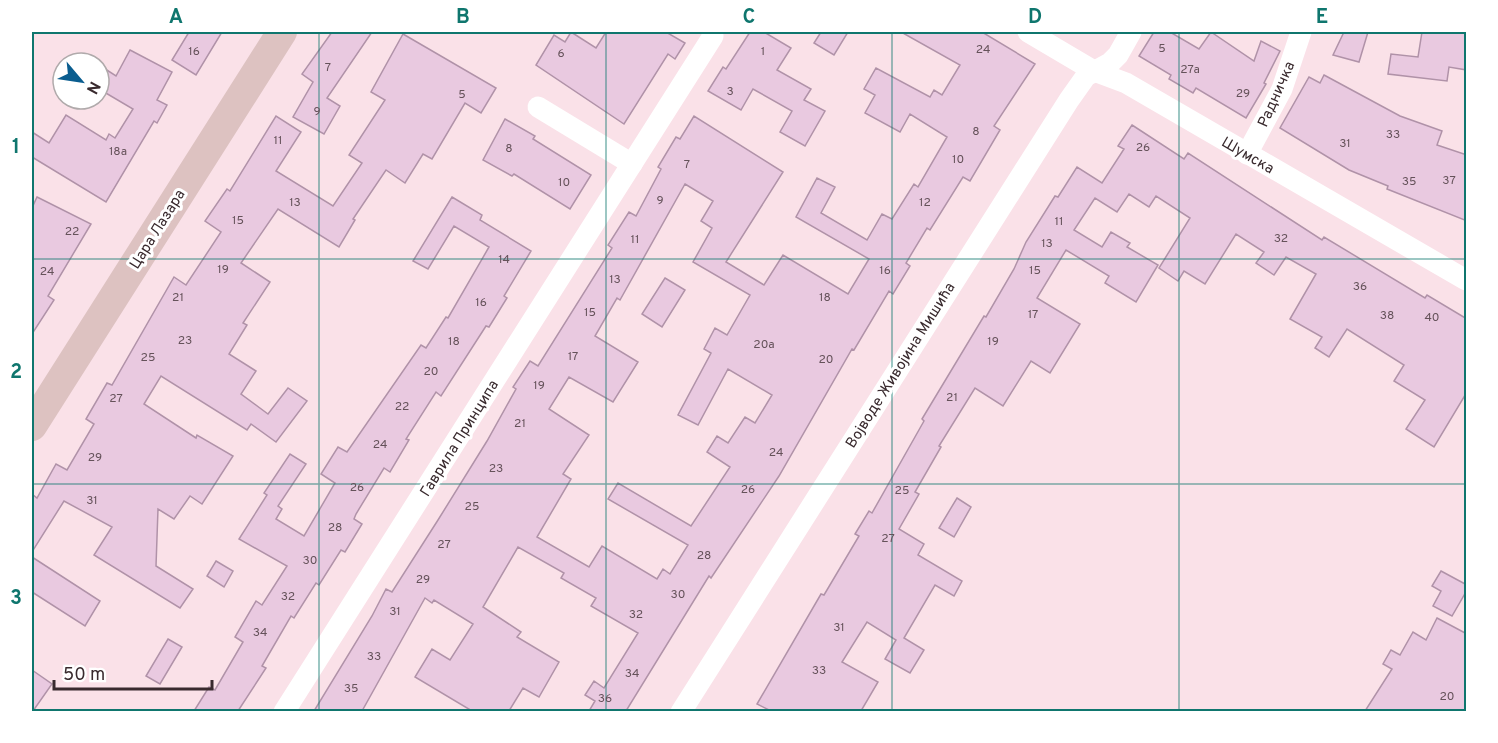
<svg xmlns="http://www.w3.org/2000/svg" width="1498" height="743" font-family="Overpass,sans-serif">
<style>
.building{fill:#e9c9e0;stroke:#b092a8;stroke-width:1.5;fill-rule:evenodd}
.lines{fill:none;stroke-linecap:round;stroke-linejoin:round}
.street{stroke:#fff;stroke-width:21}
.secondary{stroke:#ddc2c1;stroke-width:30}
.grid{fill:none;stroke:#0f766e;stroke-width:1.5;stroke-opacity:0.55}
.labels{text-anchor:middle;stroke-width:6;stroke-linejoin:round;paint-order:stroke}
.number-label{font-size:12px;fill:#65525a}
.street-label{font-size:15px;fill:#392a2e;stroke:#fff}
.neatline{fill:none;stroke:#0f766e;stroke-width:2}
.grid-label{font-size:20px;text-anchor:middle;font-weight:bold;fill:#0f766e}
</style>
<rect width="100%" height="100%" fill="#fae1e8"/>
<g class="building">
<polygon points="189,32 222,32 196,75 172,60"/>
<polygon points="332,32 372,32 327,98 340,106 324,134 293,117 313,82 302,74"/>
<polygon points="571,32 596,48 606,32 666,32 685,43 675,59 668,54 624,124 536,65 554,35 565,42"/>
<polygon points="750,32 764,32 791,48 777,70 811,89 804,100 825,111 805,146 780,132 792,111 753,89 741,110 708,91 723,67 726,69"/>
<polygon points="821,32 848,32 834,55 814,43"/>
<path d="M901,32H982L1035,64L994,126L1000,130L970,181L963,177L930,230L927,228L906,263L910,266L893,294L889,291L854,350L852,349L779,476L711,578L709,576L626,711H589L595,701L585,695L594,681L604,688L638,633L591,606L596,598L561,578L564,573L518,547L483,607L521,632L517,637L559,662L539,697L523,688L509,711H472L415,677L432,649L450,660L473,624L434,600L432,603L425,598L362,711H314L372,616L386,589L392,592L438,520L487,441L516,389L513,387L530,361L538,366L612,248L608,245L629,212L636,216L661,169L658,167L676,137L680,139L694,116L783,172L726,262L764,285L783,255L848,294L869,259L796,217L817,178L835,187L821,213L867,240L882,214L892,219L914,184L918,187L947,137L910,114L900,132L865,113L875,95L864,89L876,68L930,97L934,90L942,95L960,65ZM685,184L713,201L701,221L712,228L693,262L750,295L727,335L715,328L704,349L711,353L678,415L698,425L728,369L772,395L755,423L745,417L728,443L717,436L707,452L730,467L691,526L618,483L608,499L688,545L670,574L663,569L657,579L602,546L589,567L537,537L571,479L563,474L589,435L549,409L569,377L613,402L638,362L595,336L617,298L620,300Z"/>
<polygon points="1154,32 1170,32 1199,49 1211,32 1254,61 1261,41 1280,51 1264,83 1266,84 1246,118 1196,88 1193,93 1169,79 1171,75 1139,56"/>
<polygon points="1344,32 1368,32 1359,62 1333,55"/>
<polygon points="1422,32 1467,32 1467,70 1449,67 1447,81 1388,74 1391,54 1418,57"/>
<polygon points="403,34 496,88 481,113 465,103 432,159 423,154 405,183 386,170 353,219 355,220 339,247 278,209 241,263 270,282 243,323 247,325 229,354 256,371 241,394 268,414 288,388 307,401 276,442 251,424 247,430 161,376 144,404 196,438 197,435 233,456 202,504 190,496 174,519 158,509 156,566 193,589 180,608 94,555 112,527 64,501 32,552 32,494 37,498 56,464 67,470 94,424 86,419 107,383 112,385 174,277 186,285 221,232 205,221 227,189 230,191 276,116 301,132 276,171 333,206 362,163 349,155 385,100 371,92"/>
<polygon points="130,50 172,72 157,100 167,105 157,123 154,121 106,202 32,157 32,132 49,143 66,115 106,140 109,134 115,138 133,109 99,89 99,65 116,76"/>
<polygon points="1324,75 1400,116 1442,131 1437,145 1467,155 1467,221 1387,189 1388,186 1349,170 1280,128 1309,77 1320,83"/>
<polygon points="505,119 535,136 533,139 591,175 570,209 514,174 512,176 483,160"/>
<polygon points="1132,125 1184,159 1188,153 1322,240 1324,237 1425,298 1427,295 1467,319 1467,392 1434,447 1406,429 1425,400 1394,381 1404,365 1347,329 1329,357 1315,348 1322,337 1290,319 1316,274 1286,257 1274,275 1256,263 1264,252 1236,234 1205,284 1184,271 1178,281 1159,268 1190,218 1156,196 1149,207 1129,194 1117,212 1095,198 1074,230 1102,247 1111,232 1130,243 1127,247 1158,265 1136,302 1105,283 1109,276 1066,250 1037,298 1080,324 1050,373 1031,361 1003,406 975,388 939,446 941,447 915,492 919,494 899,529 924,544 918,555 962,581 954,596 935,585 904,638 924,650 910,673 885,659 896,640 867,622 842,662 878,682 861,711 771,711 757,704 821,594 824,595 859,536 855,534 869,511 872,513 924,421 922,419 984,316 986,317 1014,269 1026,242 1055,196 1058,197 1077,167 1102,183 1124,149 1118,146"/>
<polygon points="37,197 91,224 48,296 54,300 32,334 32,208"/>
<polygon points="452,197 482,215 480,220 531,251 504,296 507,298 489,327 486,326 441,396 436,392 406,439 409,440 390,472 384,468 356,514 354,519 362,524 345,552 341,550 319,585 316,583 294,618 291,616 262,666 266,668 238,711 194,711 209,687 215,690 243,642 235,637 256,601 262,605 287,566 239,539 267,495 264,493 290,454 306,464 278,506 282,509 276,519 304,536 335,483 321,474 338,447 347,452 421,345 426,348 446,317 448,318 489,247 454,226 428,269 413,261"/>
<polygon points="665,278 685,290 662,327 642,314"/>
<polygon points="957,498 971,507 954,537 939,528"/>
<polygon points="32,557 100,601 85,626 32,592"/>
<polygon points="216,561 233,571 224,587 207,576"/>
<polygon points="1441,571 1467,585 1467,590 1452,616 1433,606 1441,591 1432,586"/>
<polygon points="1437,618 1467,634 1467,711 1365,711 1392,669 1383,664 1391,650 1400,655 1413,632 1426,640"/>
<polygon points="168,639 182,647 160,684 146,676"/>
<polygon points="32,670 52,684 33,711 32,711"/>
</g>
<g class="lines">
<g class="street">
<polyline points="1028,32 1094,71 1126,83 1466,280"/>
<polyline points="538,107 632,164"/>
<polyline points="1247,154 1282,89 1301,32"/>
<polyline points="284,712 713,36"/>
<polyline points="681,712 1069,100 1086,76 1110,63 1118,55 1131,32"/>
</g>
<polyline class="secondary" points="32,426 282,32"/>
</g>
<path class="grid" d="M319,32V712M606,32V712M892,32V712M1179,32V712M32,259H1466M32,484H1466"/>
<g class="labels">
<g class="number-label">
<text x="1162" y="52">5</text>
<text x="983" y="53">24</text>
<text x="194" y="55">16</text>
<text x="763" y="55">1</text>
<text x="561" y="57">6</text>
<text x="328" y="71">7</text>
<text x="1190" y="73">27a</text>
<text x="730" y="95">3</text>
<text x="1243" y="97">29</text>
<text x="462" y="98">5</text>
<text x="317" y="115">9</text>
<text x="976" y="135">8</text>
<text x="1393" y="138">33</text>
<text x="278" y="144">11</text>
<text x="1345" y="147">31</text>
<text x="1143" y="151">26</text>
<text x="509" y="152">8</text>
<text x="118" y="155">18a</text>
<text x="958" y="163">10</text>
<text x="687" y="168">7</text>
<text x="1449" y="184">37</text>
<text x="1409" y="185">35</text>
<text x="564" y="186">10</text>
<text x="660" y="204">9</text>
<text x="295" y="206">13</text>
<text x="925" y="206">12</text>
<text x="238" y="224">15</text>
<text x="1059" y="225">11</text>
<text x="72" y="235">22</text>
<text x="1281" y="242">32</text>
<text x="635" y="243">11</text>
<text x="1047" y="247">13</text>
<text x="504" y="263">14</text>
<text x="223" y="273">19</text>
<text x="885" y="274">16</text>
<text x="1035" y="274">15</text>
<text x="47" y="275">24</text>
<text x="615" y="283">13</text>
<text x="1360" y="290">36</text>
<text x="178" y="301">21</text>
<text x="825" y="301">18</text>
<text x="481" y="306">16</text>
<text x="590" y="316">15</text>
<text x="1033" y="318">17</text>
<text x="1387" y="319">38</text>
<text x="1432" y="321">40</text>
<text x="185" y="344">23</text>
<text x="454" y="345">18</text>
<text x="993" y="345">19</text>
<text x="764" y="348">20a</text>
<text x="573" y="360">17</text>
<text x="148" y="361">25</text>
<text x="826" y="363">20</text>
<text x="431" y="375">20</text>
<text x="539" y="389">19</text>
<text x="952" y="401">21</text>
<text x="116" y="402">27</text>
<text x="402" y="410">22</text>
<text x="520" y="427">21</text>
<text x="380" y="448">24</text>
<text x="776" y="456">24</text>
<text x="95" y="461">29</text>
<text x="496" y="472">23</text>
<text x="357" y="491">26</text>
<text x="748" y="493">26</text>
<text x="902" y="494">25</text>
<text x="92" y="504">31</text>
<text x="472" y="510">25</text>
<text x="335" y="531">28</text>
<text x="888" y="542">27</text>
<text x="444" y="548">27</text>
<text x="704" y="559">28</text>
<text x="310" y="564">30</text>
<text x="423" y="583">29</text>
<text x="678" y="598">30</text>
<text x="288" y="600">32</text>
<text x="395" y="615">31</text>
<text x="636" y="618">32</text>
<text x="839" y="631">31</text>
<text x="260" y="636">34</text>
<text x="374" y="660">33</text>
<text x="819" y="674">33</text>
<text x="632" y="677">34</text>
<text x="351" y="692">35</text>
<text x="1447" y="700">20</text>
<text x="605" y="702">36</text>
</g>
<g class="street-label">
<text transform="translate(1276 94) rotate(-66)" y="5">Радничка</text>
<text transform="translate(1248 155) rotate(30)" y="5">Шумска</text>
<text transform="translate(157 229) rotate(-58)" y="5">Цара Лазара</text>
<text transform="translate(900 365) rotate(-58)" y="5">Војводе Живојина Мишића</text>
<text transform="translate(459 438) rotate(-58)" y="5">Гаврила Принципа</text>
</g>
</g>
<rect width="1498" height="743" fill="none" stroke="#ffffff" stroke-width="66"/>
<g transform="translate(81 81) rotate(119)"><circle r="28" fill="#ffffff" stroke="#b0aaab" stroke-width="1.5"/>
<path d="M0-4.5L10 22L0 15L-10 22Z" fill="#0a5d8f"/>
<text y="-9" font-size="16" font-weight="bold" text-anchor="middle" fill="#392a2e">N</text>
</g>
<path d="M54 680v9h158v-9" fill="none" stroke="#392a2e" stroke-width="3"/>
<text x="63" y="680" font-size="18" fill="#392a2e" stroke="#ffffff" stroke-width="4.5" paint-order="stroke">50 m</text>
<rect x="33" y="33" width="1432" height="677" class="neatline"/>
<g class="grid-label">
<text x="176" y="23">A</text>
<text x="463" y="23">B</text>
<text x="749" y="23">C</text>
<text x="1035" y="23">D</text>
<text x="1322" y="23">E</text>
<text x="16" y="153">1</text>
<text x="16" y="378">2</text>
<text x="16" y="604">3</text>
</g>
</svg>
